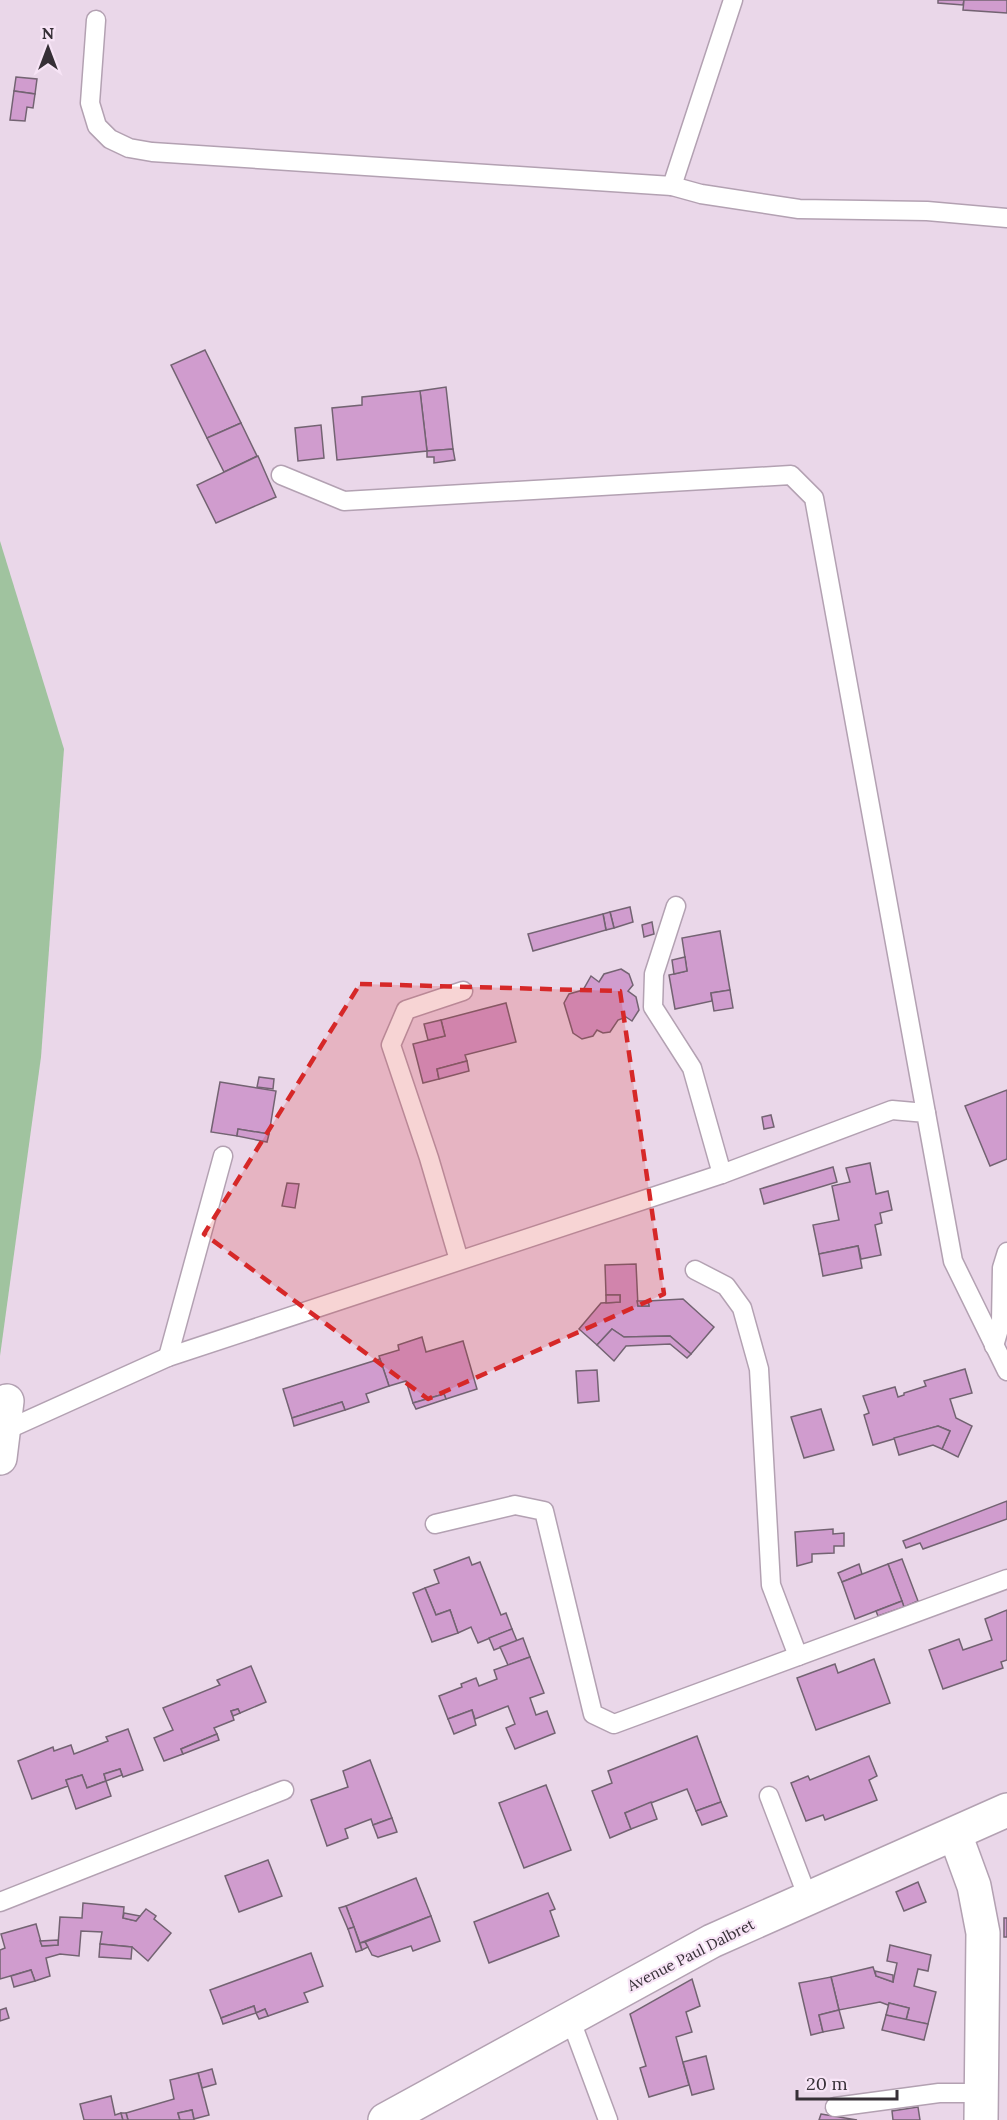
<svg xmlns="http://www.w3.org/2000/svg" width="1007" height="2120" font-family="Lora,serif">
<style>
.green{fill:#a0c39f}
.building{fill:#d09cce;stroke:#736372;stroke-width:1.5}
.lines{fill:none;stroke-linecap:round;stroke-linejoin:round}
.lane-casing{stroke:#b3a1b2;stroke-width:21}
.street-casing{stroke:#b3a1b2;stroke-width:36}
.lane{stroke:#fff;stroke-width:18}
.street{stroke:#fff;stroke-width:33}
.marked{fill:#d62828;fill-opacity:0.2;stroke:#d62828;stroke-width:4.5;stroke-dasharray:12 8;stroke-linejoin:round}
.labels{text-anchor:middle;stroke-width:4.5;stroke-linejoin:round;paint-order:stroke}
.street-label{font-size:15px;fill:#362f36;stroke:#f7e4f6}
</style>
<rect width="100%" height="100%" fill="#ead7e9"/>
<polygon class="green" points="0,541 64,749 41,1057 0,1356"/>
<g class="building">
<polygon points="938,0 964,0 963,5 938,3"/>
<polygon points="964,0 1007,0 1007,13 963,10"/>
<polygon points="16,77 37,79 35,94 14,91"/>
<polygon points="14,91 35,94 33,108 27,107 25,121 10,120"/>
<polygon points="205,350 241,423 207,438 171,365"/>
<polygon points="446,387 453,449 427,451 420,391"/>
<polygon points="420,391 427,451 337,460 332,408 362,405 362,397"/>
<polygon points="241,423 257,456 224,472 207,438"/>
<polygon points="321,425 324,458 298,461 295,428"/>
<polygon points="453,449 455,460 434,463 434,457 427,457 427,451"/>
<polygon points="258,456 276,497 216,523 197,485"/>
<polygon points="630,907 633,922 614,928 610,912"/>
<polygon points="610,912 614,928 606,930 603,914"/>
<polygon points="603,914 606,930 533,951 528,934"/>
<polygon points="652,922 654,934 644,937 642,925"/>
<polygon points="720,931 730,990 711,993 712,1001 675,1009 669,975 687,971 682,938"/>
<polygon points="685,957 687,971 674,974 672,960"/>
<polygon points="621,969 629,974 633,985 628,991 636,997 639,1010 632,1021 626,1017 618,1020 610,1032 603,1033 597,1030 593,1036 582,1039 573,1033 564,1003 569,994 583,990 591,976 599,982 604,974"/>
<polygon points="730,990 733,1008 714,1011 711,993"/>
<polygon points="506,1003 516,1042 465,1055 467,1061 437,1069 439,1079 423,1083 413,1044 445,1036 441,1020"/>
<polygon points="441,1020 445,1036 428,1040 424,1024"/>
<polygon points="467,1061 469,1071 439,1079 437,1069"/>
<polygon points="259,1077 274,1079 273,1089 257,1087"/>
<polygon points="220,1082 276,1091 269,1134 238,1129 237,1136 211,1132"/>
<polygon points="1007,1090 1007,1159 990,1166 965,1106"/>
<polygon points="771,1115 774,1127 764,1129 762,1117"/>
<polygon points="238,1129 269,1134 267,1142 237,1136"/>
<polygon points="870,1163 876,1194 888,1191 892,1210 880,1213 882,1223 875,1225 881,1255 861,1259 858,1246 819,1254 813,1225 839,1220 832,1186 850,1182 846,1168"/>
<polygon points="833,1167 837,1182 764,1204 760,1189"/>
<polygon points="287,1183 299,1184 295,1208 282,1206"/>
<polygon points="858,1246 862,1268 823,1276 819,1254"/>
<polygon points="636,1264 638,1306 649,1306 648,1301 683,1299 714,1327 691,1354 670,1336 624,1337 612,1329 597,1345 579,1329 601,1303 620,1302 620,1295 606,1295 605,1265"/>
<polygon points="606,1295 620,1295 620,1302 606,1303"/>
<polygon points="637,1301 648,1301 649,1306 638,1306"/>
<polygon points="612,1329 624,1337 670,1336 691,1354 687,1358 670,1344 626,1346 614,1361 597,1345"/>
<polygon points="422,1337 426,1352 463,1341 477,1389 446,1399 444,1394 413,1403 406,1381 389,1386 379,1356 399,1350 398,1345"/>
<polygon points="380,1359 389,1386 366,1394 369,1402 345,1410 342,1402 292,1418 283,1389"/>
<polygon points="965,1369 972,1393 950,1399 956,1418 972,1426 958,1457 942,1449 950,1431 938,1426 873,1445 864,1415 869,1413 863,1396 895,1387 898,1397 904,1395 904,1393 926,1386 924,1381"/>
<polygon points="597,1370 599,1401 578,1403 576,1371"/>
<polygon points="444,1394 446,1399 416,1409 413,1403"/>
<polygon points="342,1402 345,1410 294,1426 292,1418"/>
<polygon points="821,1409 834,1450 804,1458 791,1417"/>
<polygon points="938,1426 950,1431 942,1449 933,1445 899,1455 894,1438"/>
<polygon points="1007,1501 1007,1519 923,1549 920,1543 906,1548 903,1541"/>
<polygon points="833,1529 833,1534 844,1533 844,1546 834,1546 834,1553 812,1554 812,1562 797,1566 795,1532"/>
<polygon points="469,1557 472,1565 480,1562 501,1615 506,1613 512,1629 478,1643 471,1627 458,1633 450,1610 436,1615 425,1588 439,1583 434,1570"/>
<polygon points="902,1559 918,1601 904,1607 888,1564"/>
<polygon points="859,1564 862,1574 842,1582 838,1573"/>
<polygon points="888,1564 902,1601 855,1619 842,1582"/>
<polygon points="425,1588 436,1615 450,1610 458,1633 432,1642 413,1593"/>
<polygon points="902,1601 904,1607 878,1616 876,1611"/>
<polygon points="1007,1610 1007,1660 1001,1662 1003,1668 943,1689 929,1650 959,1639 963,1650 992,1640 985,1619"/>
<polygon points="512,1629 517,1641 494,1650 489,1638"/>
<polygon points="523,1638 530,1657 508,1665 500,1647"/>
<polygon points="530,1657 544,1693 530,1698 536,1715 547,1711 555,1733 515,1749 506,1728 515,1724 508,1706 475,1719 472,1710 448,1719 439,1696 462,1687 461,1684 476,1678 479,1686 497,1679 494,1670"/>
<polygon points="874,1659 890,1703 816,1730 797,1678 835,1664 838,1673"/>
<polygon points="251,1666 266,1702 240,1713 238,1709 231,1711 234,1720 214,1728 217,1734 181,1749 183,1754 164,1761 154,1738 173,1730 163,1708 220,1685 217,1680"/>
<polygon points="238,1709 240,1713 233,1716 231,1711"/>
<polygon points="472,1710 476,1725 454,1734 448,1719"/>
<polygon points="128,1729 143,1770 123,1777 120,1769 104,1774 106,1781 87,1788 82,1775 66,1780 68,1786 32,1799 18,1761 53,1747 54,1751 71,1745 74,1754 108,1741 106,1737"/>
<polygon points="217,1734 219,1740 183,1754 181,1749"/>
<polygon points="697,1736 721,1802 696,1811 687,1789 625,1813 631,1829 610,1838 592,1791 612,1783 608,1771"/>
<polygon points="869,1756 877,1776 869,1780 877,1800 825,1820 823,1815 806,1821 791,1783 808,1776 810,1780"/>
<polygon points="370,1760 392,1818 373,1825 371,1819 345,1829 348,1838 327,1846 311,1800 348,1787 343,1771"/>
<polygon points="120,1769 122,1775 106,1781 104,1774"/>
<polygon points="82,1775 87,1788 106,1781 111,1796 76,1809 66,1780"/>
<polygon points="546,1785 571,1850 524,1868 499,1803"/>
<polygon points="651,1802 657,1819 631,1829 625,1813"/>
<polygon points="721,1802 727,1816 702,1825 696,1811"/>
<polygon points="392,1818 397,1832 378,1838 373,1825"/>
<polygon points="268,1860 282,1896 239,1912 225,1876"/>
<polygon points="416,1878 431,1916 360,1943 346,1906"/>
<polygon points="918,1882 926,1902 904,1911 896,1892"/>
<polygon points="548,1893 555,1909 550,1911 559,1936 489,1963 474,1922"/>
<polygon points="83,1903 124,1907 123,1918 136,1921 146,1909 156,1916 154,1919 171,1933 148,1961 132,1947 100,1944 102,1932 81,1931 79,1956 60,1954 46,1958 50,1976 35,1981 31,1970 0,1979 0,1950 5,1948 1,1934 36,1924 42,1946 58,1945 60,1917 82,1918"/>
<polygon points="346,1906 354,1927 348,1929 339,1908"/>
<polygon points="124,1913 140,1916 136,1921 123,1918"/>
<polygon points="431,1916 440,1941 413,1951 411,1946 378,1957 372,1955 370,1951 365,1942"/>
<rect x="1004" y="1918" width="3" height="19"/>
<polygon points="354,1927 362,1950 356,1952 348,1929"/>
<polygon points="58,1940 58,1945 42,1946 40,1941"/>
<polygon points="365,1942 368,1947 362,1950 360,1943"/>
<polygon points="100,1944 132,1947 131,1959 99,1957"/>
<polygon points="890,1945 931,1955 928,1971 918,1969 914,1986 936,1992 928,2024 906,2020 909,2008 889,2003 888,2005 880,2002 839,2010 831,1977 873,1967 876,1976 893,1982 897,1963 887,1961"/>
<polygon points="311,1953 323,1986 304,1993 308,2002 268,2016 265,2009 256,2013 254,2006 221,2018 210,1990"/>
<polygon points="31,1970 35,1981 14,1987 11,1976"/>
<polygon points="875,1971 893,1975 893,1982 876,1976"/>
<polygon points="831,1977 839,2010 819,2015 823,2032 811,2035 799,1983"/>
<polygon points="692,1979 700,2006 686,2012 692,2032 676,2037 689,2085 649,2097 640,2068 646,2066 630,2014"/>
<polygon points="889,2003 909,2008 906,2020 886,2015"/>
<polygon points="254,2006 256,2013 223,2024 221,2018"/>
<polygon points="6,2008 9,2018 0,2021 0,2010"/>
<polygon points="265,2009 268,2016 259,2019 256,2013"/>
<polygon points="839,2010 844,2028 823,2032 819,2015"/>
<polygon points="886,2015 928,2024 924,2040 882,2030"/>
<polygon points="706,2056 714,2089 692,2095 683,2062"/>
<polygon points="212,2069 216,2084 202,2088 198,2073"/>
<polygon points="198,2073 209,2115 194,2119 192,2110 178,2113 180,2120 128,2120 126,2113 174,2099 170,2080"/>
<polygon points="111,2096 115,2115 121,2113 123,2120 84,2120 80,2104"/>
<polygon points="918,2107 920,2120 893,2120 892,2111"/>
<polygon points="192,2110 194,2120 180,2120 178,2113"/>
<polygon points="121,2113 126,2113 128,2120 123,2120"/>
<polygon points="821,2114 857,2120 819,2120"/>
</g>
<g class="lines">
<defs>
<g id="lane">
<polyline points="96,20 90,103 97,126 110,139 129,148 152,152 672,186 701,194 799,209 927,211 1007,218"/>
<polyline points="672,186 733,0"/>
<polyline points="281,475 344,501 791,475 814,498 926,1113"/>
<polyline points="676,906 654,974 653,1007 692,1068 722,1174"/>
<polyline points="459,1260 429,1158 391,1045 406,1010 463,991"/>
<polyline points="695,1270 726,1286 742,1308 759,1369 771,1585 798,1656"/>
<polyline points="994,1346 1001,1322 1002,1268 1007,1252"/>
<polyline points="168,1357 223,1156"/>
<polyline points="4,1431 168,1357 722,1174 892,1110 926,1113 953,1261 1007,1371"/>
<polyline points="435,1524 515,1505 544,1511 593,1714 614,1724 1007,1579"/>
<polyline points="769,1796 808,1898"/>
<polyline points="0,1902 284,1790"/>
<polyline points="570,2018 608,2120"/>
<polyline points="835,2107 939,2093 981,2093"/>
</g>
<g id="street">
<polyline points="0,1458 7,1401"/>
<polyline points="955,1834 974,1886 983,1933 981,2120"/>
<polyline points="385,2120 712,1941 1007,1810"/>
</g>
</defs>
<use href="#lane" class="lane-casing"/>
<use href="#street" class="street-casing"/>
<use href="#lane" class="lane"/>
<use href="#street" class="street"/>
</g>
<path class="marked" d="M360,984L620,991L664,1294L428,1399L204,1234Z"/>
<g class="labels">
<g class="street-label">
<text transform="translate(691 1955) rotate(-27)" y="5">Avenue Paul Dalbret</text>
</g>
</g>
<g transform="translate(48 48)" stroke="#f7e4f6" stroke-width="4.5" paint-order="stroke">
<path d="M0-4.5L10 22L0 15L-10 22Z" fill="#362f36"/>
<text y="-9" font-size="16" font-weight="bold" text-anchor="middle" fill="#362f36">N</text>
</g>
<path d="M797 2090v9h100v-9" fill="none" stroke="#362f36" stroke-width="3"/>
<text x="806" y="2090" font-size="18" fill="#362f36" stroke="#f7e4f6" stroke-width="4.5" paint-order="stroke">20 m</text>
</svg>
